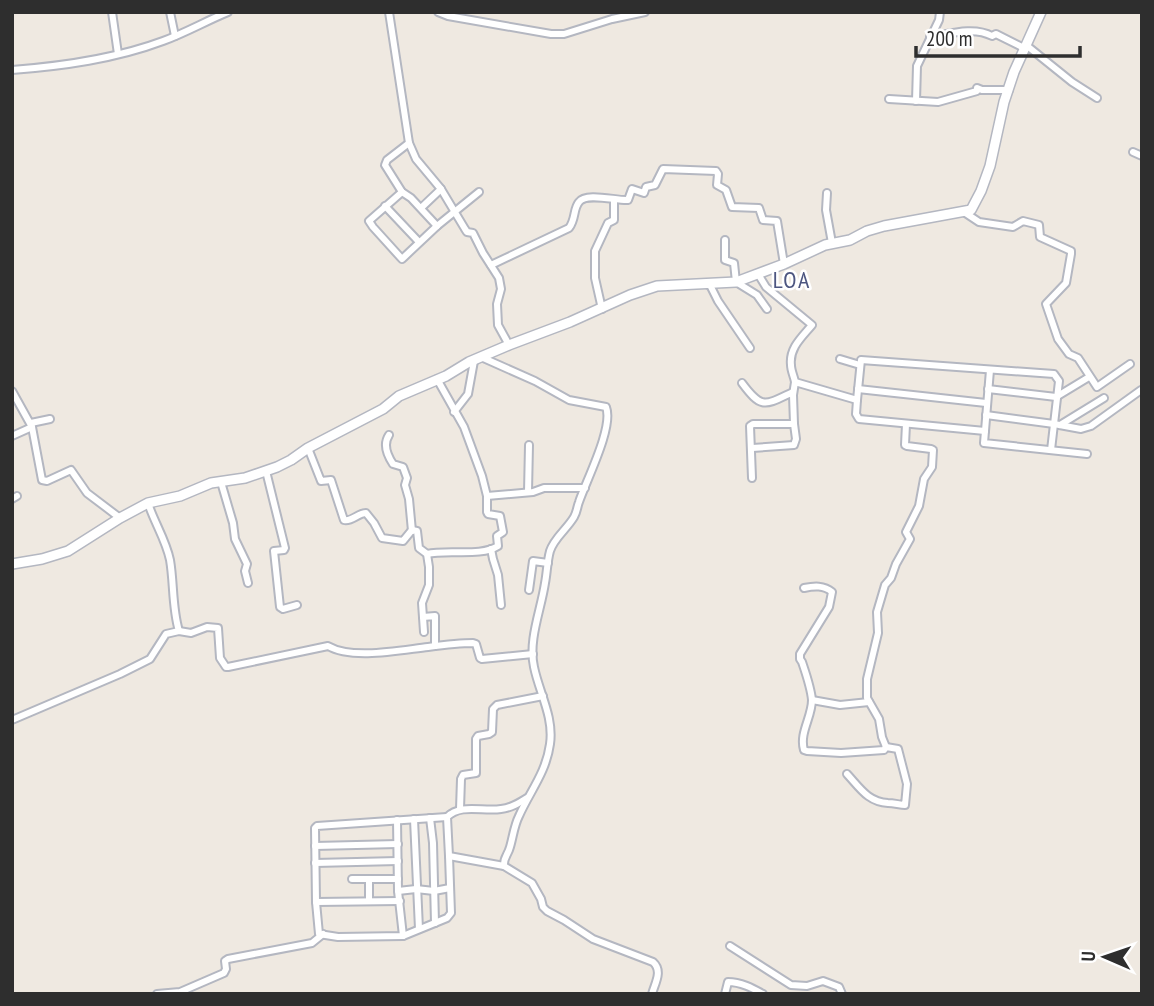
<svg xmlns="http://www.w3.org/2000/svg" width="1154" height="1006" font-family="'PT Sans Narrow',sans-serif">
<style>
.lines{fill:none;stroke-linecap:round;stroke-linejoin:round}
.street-casing{stroke:#b4b7c1;stroke-width:10}
.secondary-casing{stroke:#b4b7c1;stroke-width:12}
.street{stroke:#fff;stroke-width:6}
.secondary{stroke:#fff;stroke-width:9}
.labels{text-anchor:middle;stroke-width:5;stroke-linejoin:round;paint-order:stroke}
.quarter-label{font-size:24px;letter-spacing:2px;fill:#4d5680;stroke:#fff}
</style>
<rect width="100%" height="100%" fill="#efe9e1"/>
<g class="lines">
<defs>
<g id="street">
<polyline points="112,12 118,54"/>
<polyline points="170,12 175,36"/>
<polyline points="389,12 409,143 416,159 441,189 465,229 467,232 473,233 483,253 499,278 501,289 497,304 498,325 509,345"/>
<polyline points="438,12 448,16 551,34 564,34 612,19 645,12"/>
<path d="M930,37C949,34 974,26 992,36L996,34L1024,48"/>
<polyline points="1026,45 1072,82 1097,98"/>
<path d="M12,70C63,66 115,59 163,41C185,33 206,21 228,12"/>
<polyline points="889,99 938,102 977,91 977,88 982,90 1009,90"/>
<polyline points="916,101 917,66 939,20 940,12"/>
<polyline points="409,143 387,160 385,165 402,192 411,198 437,226"/>
<polyline points="1133,152 1142,156"/>
<polyline points="402,192 369,221 373,227 402,259 437,226 479,192"/>
<polyline points="827,193 826,210 832,243"/>
<polyline points="385,206 419,242"/>
<polyline points="421,208 441,189"/>
<polyline points="964,212 979,222 1013,227 1023,221 1039,225 1040,237 1071,251 1071,254 1066,283 1046,304 1058,339 1069,354 1078,358 1097,387 1130,364"/>
<polyline points="725,240 725,260 734,263 736,282 757,295 767,309"/>
<path d="M491,265L569,228C576,219 573,209 579,202C586,192 617,201 628,200L632,189L644,193L646,187L655,185L663,169L716,171L718,174L717,185L726,190L732,207L759,208L763,220L777,221L784,264"/>
<path d="M758,274L766,287L812,325C802,337 789,348 791,365C791,371 794,376 795,382L857,400L861,360L1054,374L1059,381L1051,450"/>
<polyline points="708,285 710,285 718,301 750,348"/>
<polyline points="602,309 595,278 595,251 608,223 614,220 614,200"/>
<path d="M481,357L535,381L569,400L606,407C614,427 586,481 579,502C577,507 577,512 574,517C567,529 554,538 550,551C547,562 547,573 545,583C541,610 528,640 534,667C539,692 554,717 550,744C546,773 530,791 519,816C514,826 513,837 510,847C508,855 503,858 504,866L532,883L541,899L543,907L547,911L564,920L593,939L653,962C663,971 655,983 652,994"/>
<polyline points="840,359 860,365"/>
<polyline points="990,370 984,443 1087,454"/>
<path d="M742,383C762,410 765,405 793,392"/>
<polyline points="858,389 986,403"/>
<polyline points="988,389 1056,397 1089,377"/>
<polyline points="12,391 32,427 42,480 47,481 71,470 87,493 120,518"/>
<polyline points="857,400 856,414 859,419 985,431"/>
<polyline points="454,412 468,394 474,361"/>
<polyline points="986,415 1054,424 1081,429 1091,426 1141,390"/>
<polyline points="31,423 50,419"/>
<polyline points="1060,425 1104,398"/>
<path d="M389,435C383,444 387,455 393,464L403,467L407,478L405,485L409,499L412,531"/>
<polyline points="12,436 32,427"/>
<path d="M308,448L321,481L331,480L344,520C352,522 358,513 366,513L374,523L382,538L403,541L412,530L417,531L419,548L427,554L429,567V585L422,603L424,632"/>
<polyline points="752,448 794,445 796,439 794,424"/>
<polyline points="266,471 285,548 284,550 274,551 280,607 283,609 297,605"/>
<polyline points="752,478 750,426 753,424 794,424 793,395 795,382"/>
<polyline points="221,482 233,523 235,539 247,564 245,571 248,583"/>
<polyline points="528,492 529,445"/>
<polyline points="487,496 533,492 544,488 585,488"/>
<polyline points="12,499 17,496"/>
<path d="M148,503C154,522 166,540 170,560C174,583 172,608 179,631"/>
<polyline points="491,549 493,559 498,575 501,605"/>
<path d="M427,554C447,549 481,557 498,546L497,536L503,532L500,516L488,514L487,512V496L482,476L464,427L437,379"/>
<path d="M804,588C814,586 824,585 832,592L829,607L800,654V659L802,662C806,674 811,688 812,700C812,717 799,733 804,750L807,751L841,753L884,750L886,747L898,749L907,784L905,805C900,805 894,803 888,803C868,802 860,788 847,774"/>
<polyline points="529,590 533,561 548,563"/>
<polyline points="423,617 435,616 435,646"/>
<polyline points="812,700 840,705 869,702"/>
<path d="M12,720L120,674L150,659L166,634L179,631L191,633L207,627L218,628L220,658L226,667H228L328,646C352,660 401,650 428,647C443,645 458,643 473,643L476,644L480,658L482,659L533,654"/>
<polyline points="886,747 882,737 879,719 867,698 867,679 878,633 877,612 885,585 891,578 896,564 910,539 906,532 919,506 924,479 932,467 933,450 931,449 907,446 905,445 906,424"/>
<polyline points="460,809 461,779 463,775 476,773 476,739 478,736 489,734 492,732 493,709 497,705 543,696"/>
<polyline points="447,817 317,826 315,828 316,902 319,934 338,937 403,936 447,918 451,913 449,856"/>
<polyline points="430,818 433,843 435,923"/>
<polyline points="414,819 419,929"/>
<polyline points="397,820 398,891 403,936"/>
<polyline points="315,846 398,844"/>
<polyline points="315,863 398,861"/>
<path d="M504,866L449,856L447,817C461,803 483,812 501,809C511,808 519,803 527,798"/>
<polyline points="352,879 398,879"/>
<polyline points="369,879 369,901"/>
<polyline points="398,891 416,889 434,891 450,888"/>
<polyline points="316,902 400,901"/>
<polyline points="730,946 791,985 807,986 823,981 839,987 842,994"/>
<polyline points="157,994 180,992 224,973 226,969 225,961 228,959 312,943 323,934"/>
<path d="M725,994L728,982C741,982 752,988 763,994"/>
</g>
<polyline id="secondary" points="12,564 42,559 68,551 120,518 148,503 180,496 211,483 245,478 277,467 291,460 308,448 383,409 399,396 446,376 469,362 509,345 570,322 630,295 657,286 736,282 784,264 825,245 850,240 867,231 884,226 971,210 981,191 990,166 1004,102 1014,72 1041,12"/>
</defs>
<use href="#street" class="street-casing"/>
<use href="#secondary" class="secondary-casing"/>
<use href="#street" class="street"/>
<use href="#secondary" class="secondary"/>
</g>
<g class="labels">
<g class="quarter-label">
<text x="792" y="288">LOA</text>
</g>
</g>
<rect width="1154" height="1006" fill="none" stroke="#2e2e2e" stroke-width="28"/>
<g transform="translate(1105 957) rotate(272)" stroke="#ffffff" stroke-width="5" paint-order="stroke">
<path d="M0-5L12 26L0 18L-12 26Z" fill="#2e2e2e"/>
<text y="-10" font-size="19" font-weight="bold" text-anchor="middle" fill="#2e2e2e">U</text>
</g>
<path d="M916 46v10h164v-10" fill="none" stroke="#2e2e2e" stroke-width="3.5"/>
<text x="926" y="46" font-size="21" fill="#2e2e2e" stroke="#ffffff" stroke-width="5" paint-order="stroke">200 m</text>
</svg>
